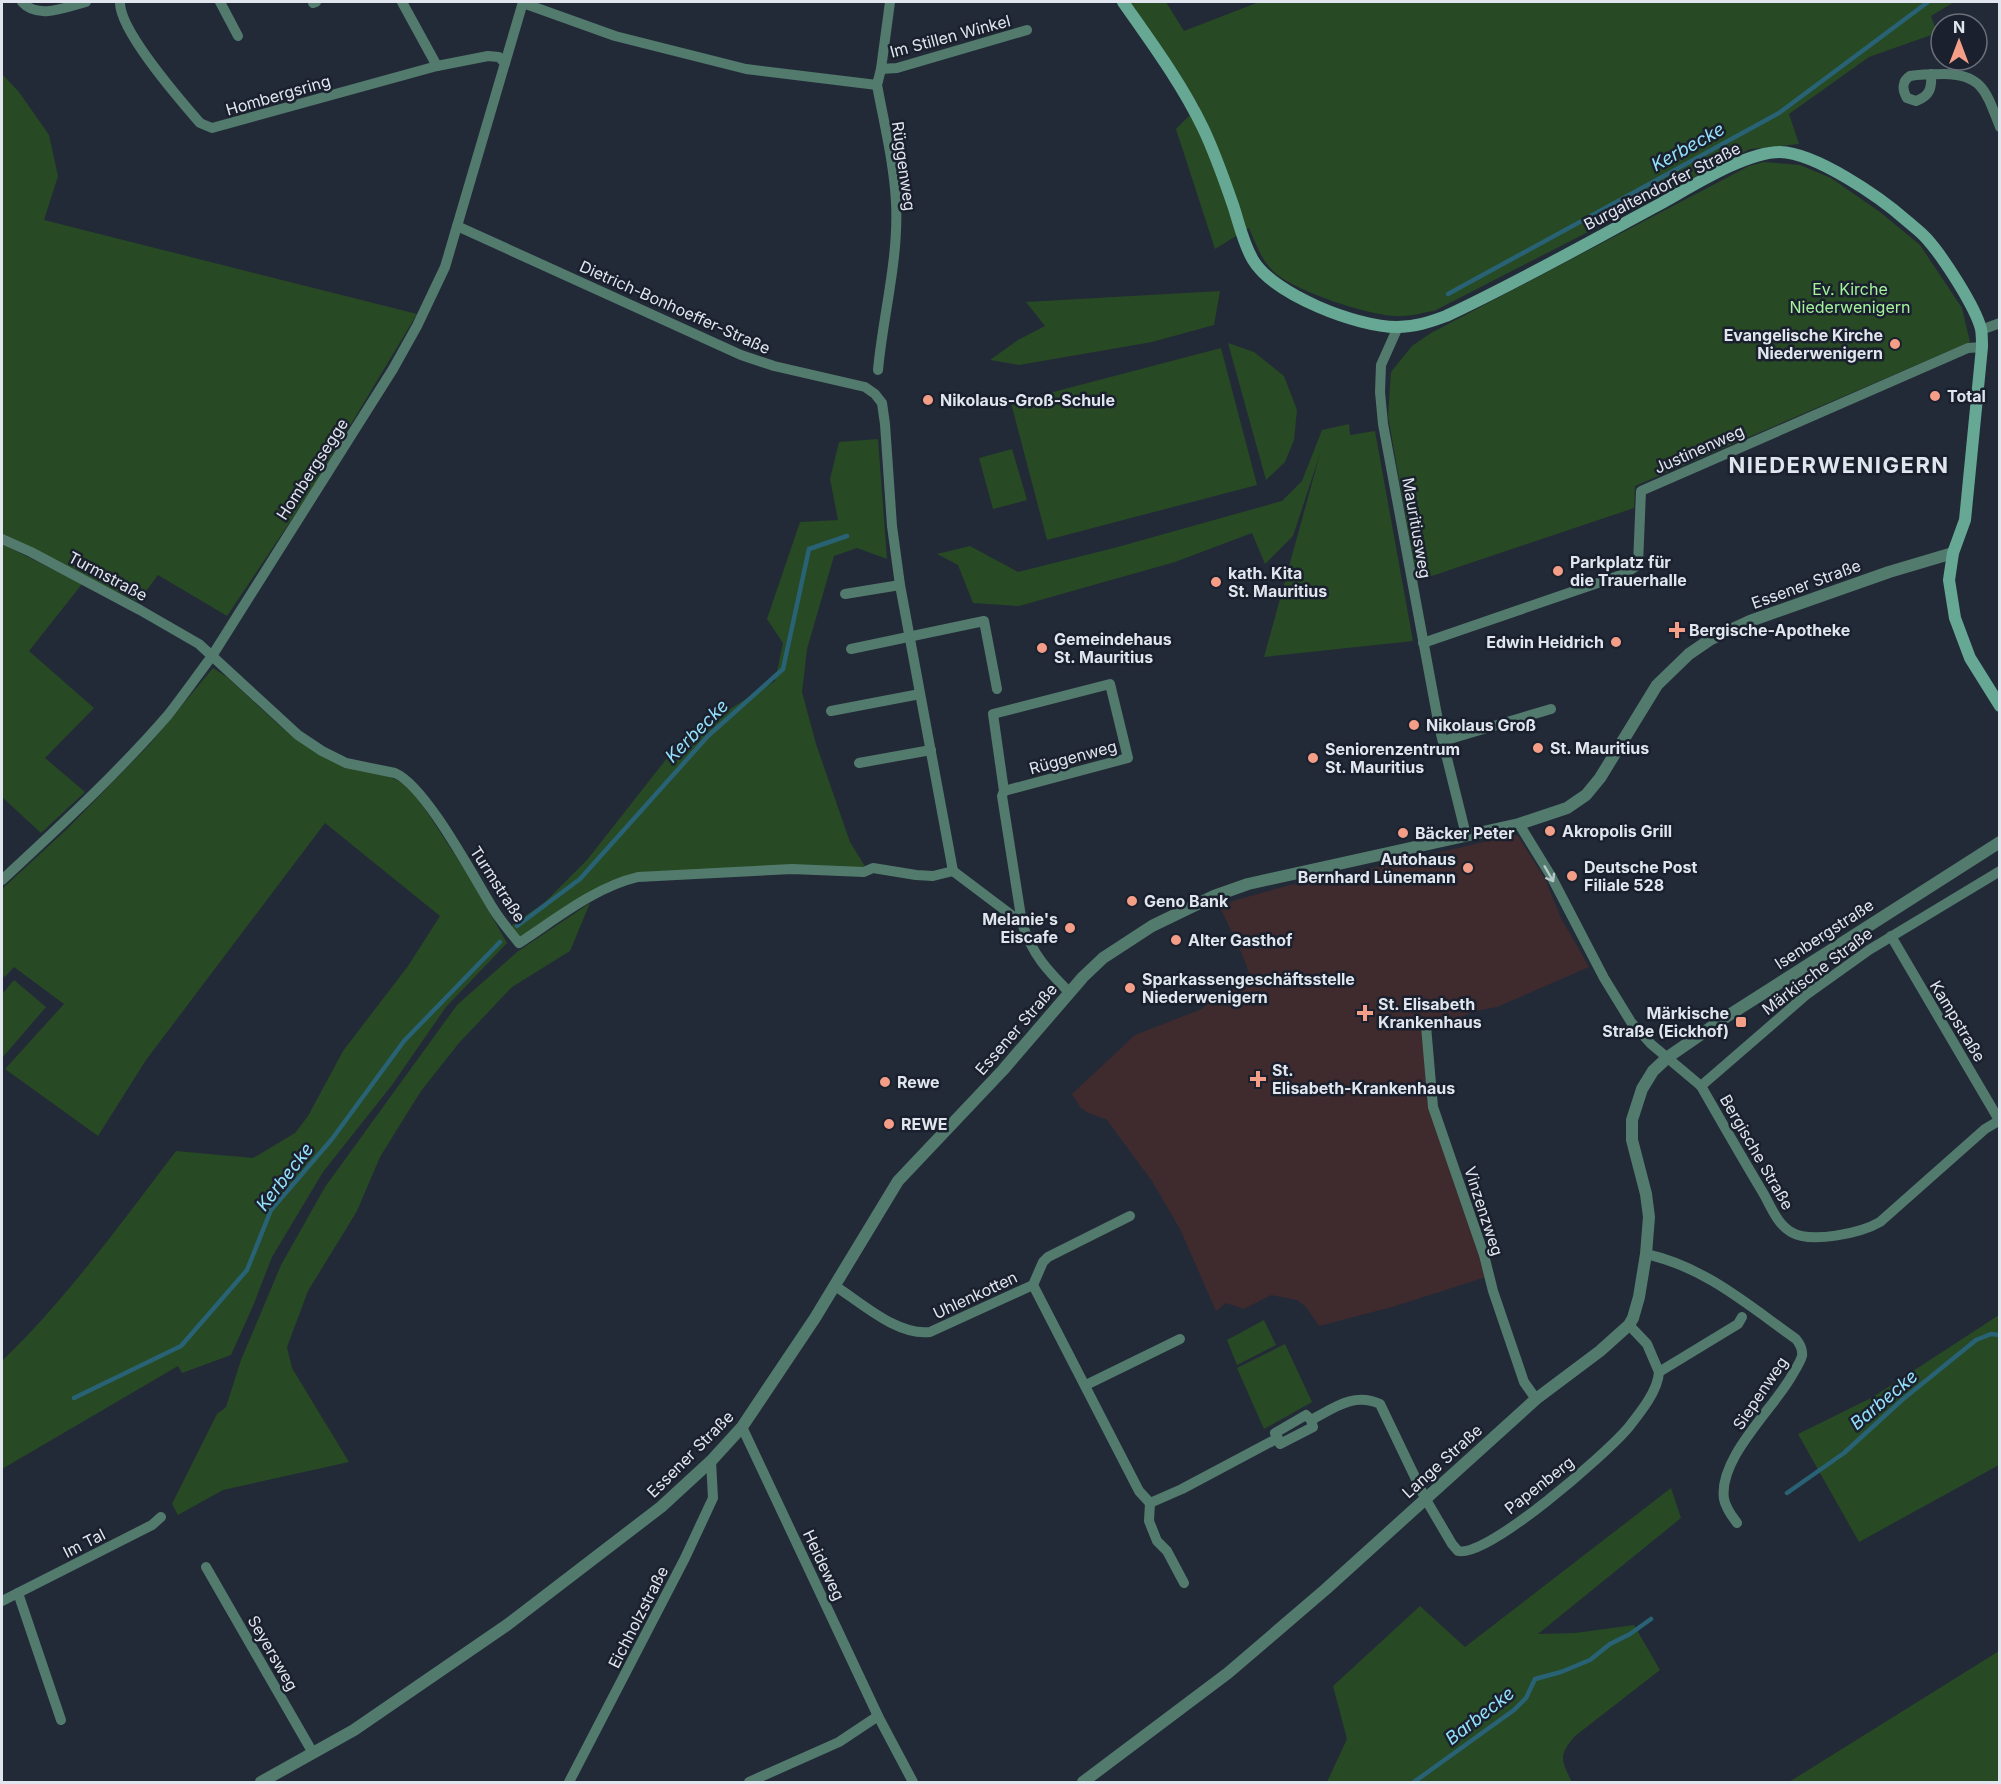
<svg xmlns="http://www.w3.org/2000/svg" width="2001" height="1784" font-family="Inter,sans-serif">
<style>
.medical{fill:#3f2b2e}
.green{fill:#274924}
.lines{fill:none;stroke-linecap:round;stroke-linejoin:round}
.stream{stroke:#286274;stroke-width:4.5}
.minor{stroke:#527b6d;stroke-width:10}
.tertiary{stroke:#527b6d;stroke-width:12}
.secondary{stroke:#66a893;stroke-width:12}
.oneway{stroke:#b6c6c7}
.poi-dot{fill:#f49e88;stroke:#1a202d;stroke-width:2}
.labels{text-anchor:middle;stroke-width:5;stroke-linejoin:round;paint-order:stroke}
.street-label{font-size:16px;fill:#e1e6ee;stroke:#1a202d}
.park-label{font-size:16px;fill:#a4f39c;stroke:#1a202d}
.poi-label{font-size:16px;font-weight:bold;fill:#e1e6ee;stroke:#1a202d;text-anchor:start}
.water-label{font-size:18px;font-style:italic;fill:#94e1fc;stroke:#1a202d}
.district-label{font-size:22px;font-weight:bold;letter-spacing:1.5px;fill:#e1e6ee;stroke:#1a202d}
</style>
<rect width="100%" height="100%" fill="#232a37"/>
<polygon class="medical" points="1514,835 1518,836 1545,879 1561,918 1589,967 1497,1007 1475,1011 1422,1033 1428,1107 1486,1277 1392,1307 1319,1326 1306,1307 1297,1300 1271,1295 1244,1309 1226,1303 1216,1311 1180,1229 1152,1181 1106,1119 1088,1113 1081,1108 1072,1094 1135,1035 1202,1009 1209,1000 1252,981 1242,954 1220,907 1236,900 1290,885 1307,883"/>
<g class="green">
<path d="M1129,2H1166L1184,31L1259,2H1954L1931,16L1937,33L1869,57L1789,114L1799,144L1750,149L1434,311C1424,312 1413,316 1402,316C1374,318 1294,291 1274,272C1261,260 1256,244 1249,228L1215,249L1176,129L1199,106Z"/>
<polygon points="2,74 19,92 49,135 58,176 44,220 417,314 314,486 227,616 158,575 138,602 2,535"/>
<polygon points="1764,162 1800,165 1831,178 1880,212 1920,245 1962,308 1970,342 1635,486 1634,508 1417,581 1388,416 1391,372 1412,346 1431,333 1749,166"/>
<polygon points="1220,291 1214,325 1152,342 1019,365 990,360 1018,340 1045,326 1026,302"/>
<polygon points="1228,343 1254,352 1284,376 1297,410 1294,440 1285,462 1266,480"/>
<polygon points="1221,348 1257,485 1047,540 1011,403"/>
<polygon points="1349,424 1350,435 1375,431 1413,641 1264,657 1320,454 1293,536 1265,564 1252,533 1175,562 1019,606 973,603 958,565 937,554 970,546 1018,572 1114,548 1282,501 1302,481 1322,430"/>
<polygon points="878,439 887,559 857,548 834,556 807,649 802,692 816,744 850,842 866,868 630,876 519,941 510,927 545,902 587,860 682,739 775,681 783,643 767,619 800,522 838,520 830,479 839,442"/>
<polygon points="1012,449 1027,500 993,509 979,458"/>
<polygon points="2,544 82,584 29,651 94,708 45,758 85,792 41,833 2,797"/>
<path d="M213,668L227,677L280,726L297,740L386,775L410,786L470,878L507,943L446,1007L392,1085L323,1172L272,1257L253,1306L231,1355L182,1373L178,1366L2,1469V1359L3,1360C68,1297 121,1223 176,1151L253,1158L295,1133L308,1116L343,1051L408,966L440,916L325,823L146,1060L98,1136L5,1069L64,1004L14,967L5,977L2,974V889L66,830L149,745Z"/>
<polygon points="590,903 570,951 512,987 459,1043 421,1091 380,1157 357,1211 308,1291 287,1347 292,1368 349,1462 223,1490 178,1515 172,1504 217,1414 226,1407 241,1360 281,1265 325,1187 457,1005 517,952"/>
<polygon points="14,980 46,1007 2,1058 2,994"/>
<polygon points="1999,1315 1999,1465 1859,1542 1798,1434 1873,1397"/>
<polygon points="1264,1320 1276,1345 1237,1365 1227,1340"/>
<polygon points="1285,1344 1312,1402 1264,1429 1237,1368"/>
<path d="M1671,1488L1681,1518L1538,1634L1575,1633L1634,1625L1660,1670L1575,1736C1558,1756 1561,1760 1572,1782H1327L1347,1739L1333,1686L1420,1606L1465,1647Z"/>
<polygon points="1999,1651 1999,1782 1789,1782 1991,1656"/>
</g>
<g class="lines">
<g class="stream">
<polyline points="1448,294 1779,113 1928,2"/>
<polyline points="517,926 580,879 708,736 783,669 809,549 847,536"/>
<polyline points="74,1398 181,1346 247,1270 271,1210 332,1139 404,1041 500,942"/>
<polyline points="1787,1493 1844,1453 1902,1400 1976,1340 1991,1334 2000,1335"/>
<polyline points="1414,1782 1514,1710 1526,1698 1535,1679 1561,1672 1590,1660 1610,1644 1630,1634 1651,1619"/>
</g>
<g class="minor">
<path d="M22,2C38,20 66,7 86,2"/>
<path d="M120,2C119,30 180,100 200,123L212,128L437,66L488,56L499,57L505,63"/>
<polyline points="220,2 238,36"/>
<polyline points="402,2 437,66"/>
<polyline points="313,3 316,2"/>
<polyline points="523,3 615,36 746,69 877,85"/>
<polyline points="881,69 897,68 1027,30"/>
<path d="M1931,74C1932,88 1930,96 1916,101L1907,98C1902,90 1902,81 1910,76C1921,74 1933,74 1944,74C1984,74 1987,95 2000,127"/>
<polyline points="457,226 741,355 774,366 865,387 875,394 882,403 885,424 892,526 900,585 953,871"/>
<polyline points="1398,327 1381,365 1380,392 1383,424 1439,726 1466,835"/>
<polyline points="1981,330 2000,323"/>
<path d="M878,370C883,315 899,259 896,202C894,163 884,123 877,85L881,69L890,2"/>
<path d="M2,539L31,552L140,610L199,644L298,735L322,751L346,763L395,773C426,786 474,878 494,910C501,921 510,932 519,943C556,919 595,887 638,877L792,869L864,872L873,868L916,875L933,876L953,871"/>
<polyline points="845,594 900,585"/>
<polyline points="1423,643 1624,574 1638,565 1641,491 1968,348 1982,347"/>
<polyline points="851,649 984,621 997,689"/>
<polyline points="831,711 920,694"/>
<polyline points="1443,741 1551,709"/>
<polyline points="859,763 931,750"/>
<path d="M1004,791L1128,758L1110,684L993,714L1004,791L1002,796L1022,923C1032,954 1047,970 1070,993"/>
<polyline points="1519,824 1551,876 1604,978 1631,1022 1651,1044 1701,1086 1806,995 1869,950 2000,871"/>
<polyline points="953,871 1022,923"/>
<path d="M2,880C59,827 117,774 168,715C183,696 197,676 212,656L393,369L417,326L445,267L523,2"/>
<polyline points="1891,936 1999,1120"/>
<polyline points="1426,1026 1433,1107 1484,1255 1493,1291 1524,1382 1536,1399"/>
<path d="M1701,1086C1721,1121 1741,1156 1762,1191C1770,1204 1776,1223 1791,1232C1811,1244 1861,1233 1880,1222L1985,1129L2000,1120"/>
<path d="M1646,1254C1705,1267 1748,1305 1796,1339C1800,1344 1803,1349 1802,1356C1800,1363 1795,1370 1791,1377C1772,1410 1718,1459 1724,1499C1726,1509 1732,1516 1737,1523"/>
<polyline points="1033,1285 1139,1491 1150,1503 1149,1521 1157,1541 1167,1551 1184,1583"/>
<path d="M835,1286C862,1303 897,1336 930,1332L1033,1285L1043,1262L1048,1257L1130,1216"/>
<polyline points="1659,1372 1738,1324 1742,1317"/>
<polyline points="1086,1385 1180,1339"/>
<path d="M1311,1420L1313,1427L1280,1444L1275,1433L1306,1415L1311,1420C1334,1408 1354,1392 1380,1404L1425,1498L1452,1544L1458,1551C1488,1558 1607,1453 1628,1428C1640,1413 1658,1391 1659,1372L1647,1344L1629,1325"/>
<polyline points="742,1427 878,1716 913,1782"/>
<polyline points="1150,1503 1182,1489 1278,1438"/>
<polyline points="206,1567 313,1753"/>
<polyline points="18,1593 61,1720"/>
<polyline points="2,1601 152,1525 161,1517"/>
<polyline points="569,1782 685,1558 713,1498 711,1461"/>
<polyline points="749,1782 839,1742 878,1716"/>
</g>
<g class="tertiary">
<polyline points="261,1782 354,1730 507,1625 661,1507 711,1461 742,1427 815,1318 898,1181 1003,1070 1083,977 1103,958 1152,926 1214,896 1248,884 1519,824 1567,808 1586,795 1600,778 1657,685 1689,654 1711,639 1750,621 1889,572 1953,553"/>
<polyline points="1083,1782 1228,1673 1326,1589 1536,1399 1600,1351 1629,1325 1633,1318 1639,1297 1646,1254 1649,1217 1646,1194 1632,1140 1632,1120 1642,1089 1653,1071 1668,1057 1726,1017 2000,842"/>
</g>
<path class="secondary" d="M1123,2C1151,42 1182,84 1203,128C1215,153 1224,179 1233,205C1239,223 1243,243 1253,260C1274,295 1357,327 1397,327C1415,327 1430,322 1446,316C1519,282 1589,242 1660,204C1691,187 1745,152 1780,152C1816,153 1880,197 1907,221C1914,227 1921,232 1927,239C1943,257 1975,306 1981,329C1982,334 1982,341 1982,347L1965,520L1953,553L1949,580L1955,618L1970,658L2000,706"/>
</g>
<defs><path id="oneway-shaft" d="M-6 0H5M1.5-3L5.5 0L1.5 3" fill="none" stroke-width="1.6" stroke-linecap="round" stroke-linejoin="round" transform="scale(1.5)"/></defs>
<use class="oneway" href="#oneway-shaft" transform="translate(1549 874) rotate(60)"/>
<g class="poi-dot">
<circle cx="1895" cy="344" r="6"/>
<circle cx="1935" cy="396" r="6"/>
<circle cx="928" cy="400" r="6"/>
<circle cx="1558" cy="571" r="6"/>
<circle cx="1216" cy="582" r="6"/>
<path d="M1674 621h6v6h6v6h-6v6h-6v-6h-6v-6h6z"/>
<circle cx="1616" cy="642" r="6"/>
<circle cx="1042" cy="648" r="6"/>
<circle cx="1414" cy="725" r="6"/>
<circle cx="1538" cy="748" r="6"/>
<circle cx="1313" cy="758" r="6"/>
<circle cx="1550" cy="831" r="6"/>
<circle cx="1403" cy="833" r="6"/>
<circle cx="1468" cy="868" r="6"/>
<circle cx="1572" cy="876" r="6"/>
<circle cx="1132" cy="901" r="6"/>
<circle cx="1070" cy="928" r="6"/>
<circle cx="1176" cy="940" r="6"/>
<circle cx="1130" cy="988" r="6"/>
<path d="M1362 1004h6v6h6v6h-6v6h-6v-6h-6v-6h6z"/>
<rect x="1735" y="1016" width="12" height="12" rx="3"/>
<path d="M1255 1070h6v6h6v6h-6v6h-6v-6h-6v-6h6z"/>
<circle cx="885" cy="1082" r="6"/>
<circle cx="889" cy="1124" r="6"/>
</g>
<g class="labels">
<g class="street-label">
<text transform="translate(950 36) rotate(-15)" y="6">Im Stillen Winkel</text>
<text transform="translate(278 95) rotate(-16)" y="6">Hombergsring</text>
<text transform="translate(904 166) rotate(82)" y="6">Rüggenweg</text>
<text transform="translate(1662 186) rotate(-27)" y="6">Burgaltendorfer Straße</text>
<text transform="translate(675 307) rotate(24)" y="6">Dietrich-Bonhoeffer-Straße</text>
<text transform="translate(1699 449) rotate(-24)" y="6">Justinenweg</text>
<text transform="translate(312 469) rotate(-57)" y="6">Hombergsegge</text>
<text transform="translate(1417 528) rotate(80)" y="6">Mauritiusweg</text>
<text transform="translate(108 576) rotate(28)" y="6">Turmstraße</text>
<text transform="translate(1806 584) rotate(-20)" y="6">Essener Straße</text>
<text transform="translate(1073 757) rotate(-15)" y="6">Rüggenweg</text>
<text transform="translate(498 884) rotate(57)" y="6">Turmstraße</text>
<text transform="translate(1824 934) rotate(-33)" y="6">Isenbergstraße</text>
<text transform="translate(1817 971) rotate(-37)" y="6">Märkische Straße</text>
<text transform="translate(1958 1021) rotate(59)" y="6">Kampstraße</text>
<text transform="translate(1016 1029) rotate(-49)" y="6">Essener Straße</text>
<text transform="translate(1757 1152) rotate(60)" y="6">Bergische Straße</text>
<text transform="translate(1484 1211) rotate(72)" y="6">Vinzenzweg</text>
<text transform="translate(975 1295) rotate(-25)" y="6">Uhlenkotten</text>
<text transform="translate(1760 1393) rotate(-56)" y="6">Siepenweg</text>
<text transform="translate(690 1454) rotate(-45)" y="6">Essener Straße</text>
<text transform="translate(1442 1461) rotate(-42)" y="6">Lange Straße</text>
<text transform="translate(1539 1485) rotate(-38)" y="6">Papenberg</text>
<text transform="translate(84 1543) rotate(-27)" y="6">Im Tal</text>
<text transform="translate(824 1565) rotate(65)" y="6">Heideweg</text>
<text transform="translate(638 1617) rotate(-63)" y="6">Eichholzstraße</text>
<text transform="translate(273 1653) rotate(60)" y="6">Seyersweg</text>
</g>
<g class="park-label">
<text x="1850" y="295">Ev. Kirche<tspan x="1850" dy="18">Niederwenigern</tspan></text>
</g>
<g class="poi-label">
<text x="1883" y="341" text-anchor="end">Evangelische Kirche<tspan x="1883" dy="18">Niederwenigern</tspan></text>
<text x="1947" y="402">Total</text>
<text x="940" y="406">Nikolaus-Groß-Schule</text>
<text x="1570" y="568">Parkplatz für<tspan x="1570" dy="18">die Trauerhalle</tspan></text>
<text x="1228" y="579">kath. Kita<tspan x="1228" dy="18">St. Mauritius</tspan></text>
<text x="1689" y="636">Bergische-Apotheke</text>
<text x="1054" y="645">Gemeindehaus<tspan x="1054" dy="18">St. Mauritius</tspan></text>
<text x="1604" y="648" text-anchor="end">Edwin Heidrich</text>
<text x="1426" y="731">Nikolaus Groß</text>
<text x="1550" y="754">St. Mauritius</text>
<text x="1325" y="755">Seniorenzentrum<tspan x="1325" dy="18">St. Mauritius</tspan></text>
<text x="1562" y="837">Akropolis Grill</text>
<text x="1415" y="839">Bäcker Peter</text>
<text x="1456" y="865" text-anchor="end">Autohaus<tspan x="1456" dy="18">Bernhard Lünemann</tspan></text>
<text x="1584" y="873">Deutsche Post<tspan x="1584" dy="18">Filiale 528</tspan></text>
<text x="1144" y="907">Geno Bank</text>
<text x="1058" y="925" text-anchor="end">Melanie's<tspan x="1058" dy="18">Eiscafe</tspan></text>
<text x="1188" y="946">Alter Gasthof</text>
<text x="1142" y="985">Sparkassengeschäftsstelle<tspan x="1142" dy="18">Niederwenigern</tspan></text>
<text x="1378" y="1010">St. Elisabeth<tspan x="1378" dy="18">Krankenhaus</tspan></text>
<text x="1729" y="1019" text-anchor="end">Märkische<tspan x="1729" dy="18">Straße (Eickhof)</tspan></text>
<text x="1272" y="1076">St.<tspan x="1272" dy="18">Elisabeth-Krankenhaus</tspan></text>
<text x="897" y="1088">Rewe</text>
<text x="901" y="1130">REWE</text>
</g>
<g class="water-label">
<text transform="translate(1688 147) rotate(-29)" y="6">Kerbecke</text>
<text transform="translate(697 731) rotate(-45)" y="6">Kerbecke</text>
<text transform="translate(285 1177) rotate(-52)" y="6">Kerbecke</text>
<text transform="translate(1884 1400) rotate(-40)" y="6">Barbecke</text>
<text transform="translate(1480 1716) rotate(-38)" y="6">Barbecke</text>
</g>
<g class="district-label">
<text x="1839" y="473">NIEDERWENIGERN</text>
</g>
</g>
<rect width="2001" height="1784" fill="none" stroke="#e1e6ee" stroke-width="6"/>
<g transform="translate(1959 42)"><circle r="28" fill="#1a202d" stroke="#6a6f7a" stroke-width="1.5"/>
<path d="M0-4.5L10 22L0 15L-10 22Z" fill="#f49e88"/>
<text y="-9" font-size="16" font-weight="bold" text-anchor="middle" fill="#e1e6ee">N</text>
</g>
</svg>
